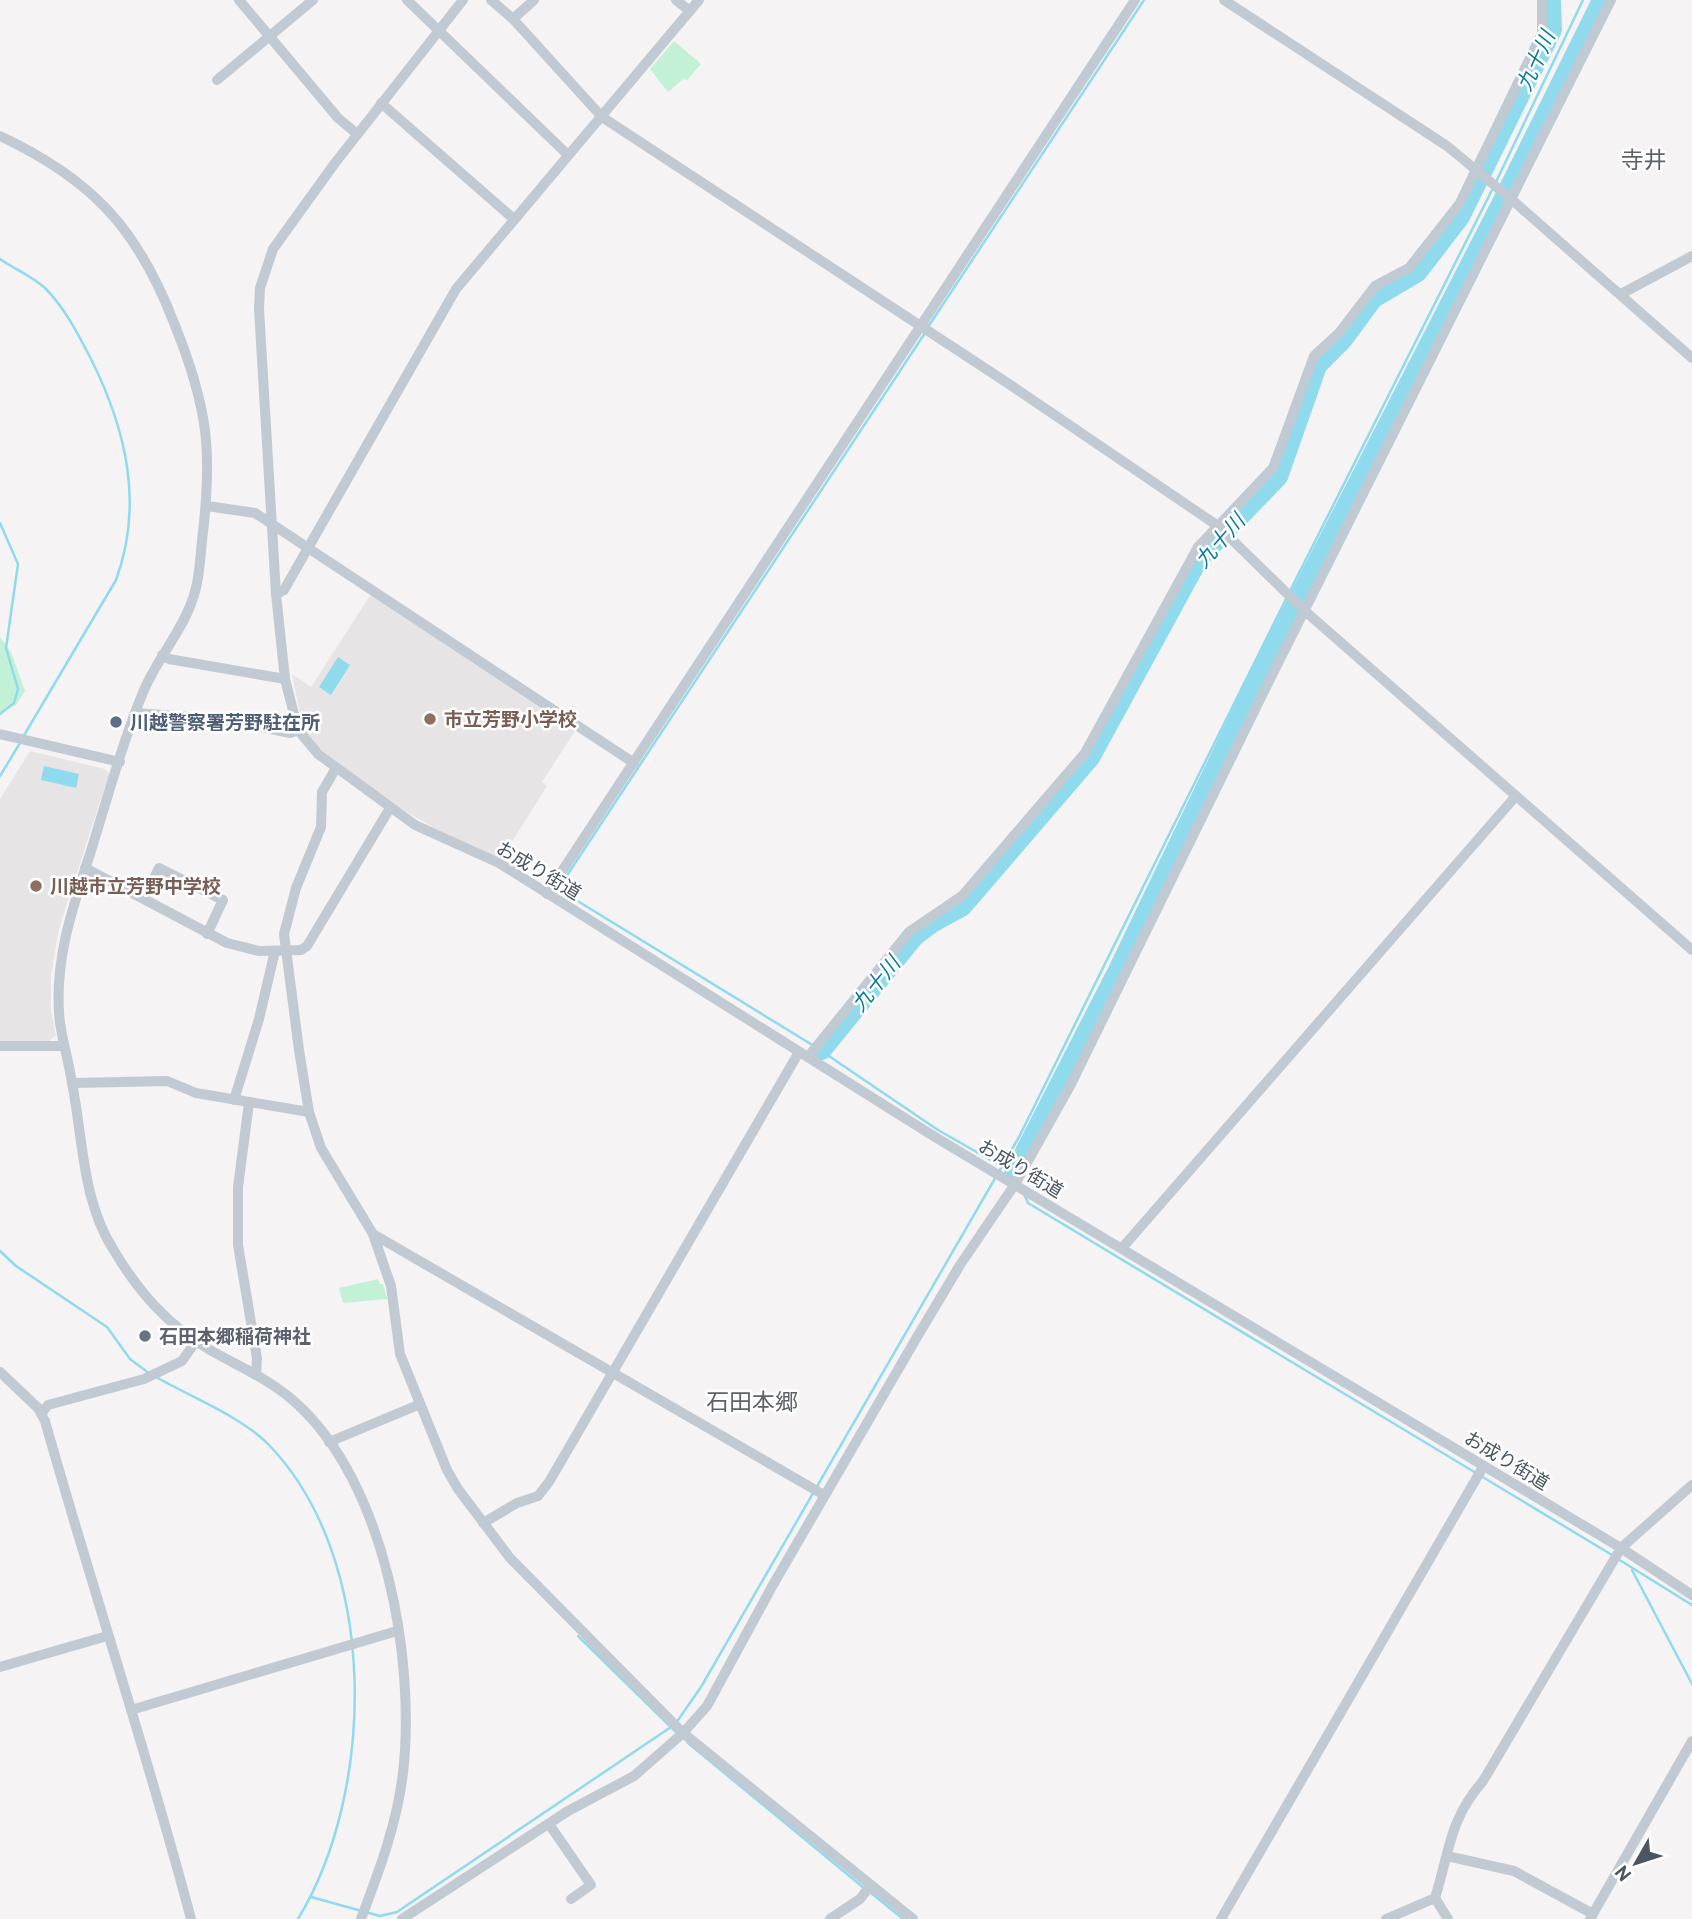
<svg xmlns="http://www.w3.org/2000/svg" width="1692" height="1919" font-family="Overpass,'Noto Sans JP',sans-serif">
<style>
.education{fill:#e6e4e5}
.green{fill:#c3f1d5}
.water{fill:#90daee}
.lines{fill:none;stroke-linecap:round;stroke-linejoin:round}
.stream{stroke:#90daee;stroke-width:2.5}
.river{stroke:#90daee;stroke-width:18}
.minor{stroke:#c1cad2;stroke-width:10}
.education-dot{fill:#8d6e63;stroke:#fff;stroke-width:2.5}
.service-dot{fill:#5c6f8a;stroke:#fff;stroke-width:2.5}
.worship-dot{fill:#6b7280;stroke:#fff;stroke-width:2.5}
.labels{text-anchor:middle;stroke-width:5;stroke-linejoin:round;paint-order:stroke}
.education-label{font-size:19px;font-weight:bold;fill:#785e54;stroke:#fff;text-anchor:start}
.service-label{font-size:19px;font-weight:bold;fill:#4e5e75;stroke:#fff;text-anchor:start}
.street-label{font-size:19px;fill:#4a5661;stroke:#fff}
.worship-label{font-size:19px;font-weight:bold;fill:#5b616d;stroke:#fff;text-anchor:start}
.water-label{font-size:21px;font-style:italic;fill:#0c7c9b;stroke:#fff}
.quarter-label{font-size:23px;fill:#5f6368;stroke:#fff}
</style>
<rect width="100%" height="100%" fill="#f5f3f3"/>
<g class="education">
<polygon points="371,594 574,728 575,731 542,782 547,786 501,859 438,830 393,804 318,747 303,729 292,674 311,687"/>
<polygon points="30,751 105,769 109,774 59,928 51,976 51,1011 56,1035 49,1041 0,1043 0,799"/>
</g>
<g class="green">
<polygon points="674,41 701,64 687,80 683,79 668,92 650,69"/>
<polygon points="0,637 11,652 25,691 16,705 0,713"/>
<polygon points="378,1279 380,1284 383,1284 387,1299 343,1303 339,1288"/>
</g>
<g class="water">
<polygon points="338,657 350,665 331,695 319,687"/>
<polygon points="44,766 79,774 76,788 41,780"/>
</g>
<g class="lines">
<g class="stream">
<polyline points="1496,182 1583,0"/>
<path d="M0,259C14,269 32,276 45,288C65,308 78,334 91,359C126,429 144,504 116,580L23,737"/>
<polyline points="928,327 1144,0"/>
<polyline points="0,523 18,564 6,648 18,689 14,703 0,714"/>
<polyline points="1290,591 1493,188"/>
<polyline points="0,776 20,743"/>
<polyline points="814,1046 558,889 925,333"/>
<polyline points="820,1050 938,1130 1003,1167"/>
<polyline points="1025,1196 1028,1203 1612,1555"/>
<polyline points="0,1251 16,1266 107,1327 130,1359 150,1374"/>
<path d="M156,1377C191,1397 242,1417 269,1445C379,1559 377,1789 298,1919"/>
<polyline points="1618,1559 1692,1605"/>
<polyline points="1632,1570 1692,1684"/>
<polyline points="578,1636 678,1734"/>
<polyline points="676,1723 701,1687 1019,1137 1287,597"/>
<polyline points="688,1743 864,1888"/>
<polyline points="870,1892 903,1919"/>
<polyline points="311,1897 380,1916 397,1912 671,1727"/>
</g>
<g class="river">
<polyline points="822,1051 915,937 932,924 963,907 1091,758 1199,560 1279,477 1318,366 1343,341 1374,299 1418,273 1461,217 1553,30 1552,0"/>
<polyline points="1013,1173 1118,968 1264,664 1500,204 1601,0"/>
</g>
<g class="minor">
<polyline points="239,0 338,118 357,134"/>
<polyline points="407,0 568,155"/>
<polyline points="463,0 335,163 273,249 260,288 259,309 276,594 285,679 298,730 318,754 415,825 499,863 935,1137 1621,1548 1692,1595"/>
<polyline points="491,0 513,19 602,117 1006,382 1218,526 1306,612 1692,950"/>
<polyline points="676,0 690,11"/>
<polyline points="1224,0 1447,146 1511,199 1692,358"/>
<polyline points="513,19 534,0"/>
<polyline points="217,80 313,0"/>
<polyline points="381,103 514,219"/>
<path d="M0,136C92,179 138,229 174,323C208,407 213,451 202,541C200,561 199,583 192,601C181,633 157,659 144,690C122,743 107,800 90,854C72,909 53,964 60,1023C63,1043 69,1063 72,1083C83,1138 82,1200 113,1249C138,1291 167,1325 210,1350C240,1367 271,1380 296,1403C385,1483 416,1659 403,1773C397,1824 379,1871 361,1919"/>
<polyline points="1621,294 1692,256"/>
<polyline points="207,506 255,513 634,763"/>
<polyline points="276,594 284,590 456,289 699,0"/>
<polyline points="162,655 169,659 285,679"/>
<polyline points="136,713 229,720 290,733 298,730"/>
<polyline points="0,734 120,762"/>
<polyline points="336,768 322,792 321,827 296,888 284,934 299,1050 309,1112 321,1148 373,1234 391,1286 400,1354 447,1470 458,1489 510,1558 683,1733 913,1919"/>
<polyline points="85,868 227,943 259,951 301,950 307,946 390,808"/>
<polyline points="547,894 1135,0"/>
<polyline points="145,897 159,868 223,900 207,934"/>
<polyline points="0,1046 64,1046"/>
<polyline points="808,1057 909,932 962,896 1085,753 1198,547 1273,468 1314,356 1339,333 1375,286 1409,268 1460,203 1542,33 1542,0"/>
<polyline points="73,1083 167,1081 196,1093 309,1112"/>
<polyline points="234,1100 259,1019 275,951"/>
<polyline points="249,1103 238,1187 238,1245 257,1358 256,1375"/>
<polyline points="373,1234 824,1495"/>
<polyline points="1123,1247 1515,797"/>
<path d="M0,1372L38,1408L45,1421C92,1588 147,1752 191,1919"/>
<polyline points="41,1414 48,1405 144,1379 182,1361 196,1341"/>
<polyline points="329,1442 418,1405"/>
<polyline points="483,1523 517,1503 538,1496 549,1482 799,1052"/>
<polyline points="0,1667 107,1636"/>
<polyline points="131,1710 397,1631"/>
<polyline points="549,1824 591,1885 571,1899"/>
<polyline points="1447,1856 1514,1871 1593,1914"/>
<polyline points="1435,1898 1448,1919"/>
<polyline points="402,1919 568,1811 634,1776 683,1733 707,1706 774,1583 917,1337 960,1265 1015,1184 1070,1086 1271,677 1611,0"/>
<polyline points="830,1919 860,1899 871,1885"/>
<polyline points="1221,1919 1483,1467"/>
<path d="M1386,1919L1435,1898C1450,1850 1449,1820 1483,1781L1621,1548L1692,1485"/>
<polyline points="1590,1919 1692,1741"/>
</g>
</g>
<g class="education-dot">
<circle cx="430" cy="719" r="7"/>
<circle cx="36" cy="886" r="7"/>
</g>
<circle class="service-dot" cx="116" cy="722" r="7"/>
<circle class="worship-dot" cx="145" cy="1336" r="7"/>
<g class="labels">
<g class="education-label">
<text x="444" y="726">市立芳野小学校</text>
<text x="50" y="893">川越市立芳野中学校</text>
</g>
<g class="service-label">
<text x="130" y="729">川越警察署芳野駐在所</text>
</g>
<g class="street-label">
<text transform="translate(539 870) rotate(31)" y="7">お成り街道</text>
<text transform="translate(1021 1168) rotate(31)" y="7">お成り街道</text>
<text transform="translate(1507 1460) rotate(31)" y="7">お成り街道</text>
</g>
<g class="worship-label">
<text x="159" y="1343">石田本郷稲荷神社</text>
</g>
<g class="water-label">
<text transform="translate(1536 61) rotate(-66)" y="7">九十川</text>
<text transform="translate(1220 541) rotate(-49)" y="7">九十川</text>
<text transform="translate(876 984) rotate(-51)" y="7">九十川</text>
</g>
<g class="quarter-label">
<text x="1644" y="168">寺井</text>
<text x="752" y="1410">石田本郷</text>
</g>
</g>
<g transform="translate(1636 1863) rotate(231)" stroke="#ffffff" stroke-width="5" paint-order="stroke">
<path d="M0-5L12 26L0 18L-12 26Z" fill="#4a5661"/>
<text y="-10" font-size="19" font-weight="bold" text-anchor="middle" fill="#4a5661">N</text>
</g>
</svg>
